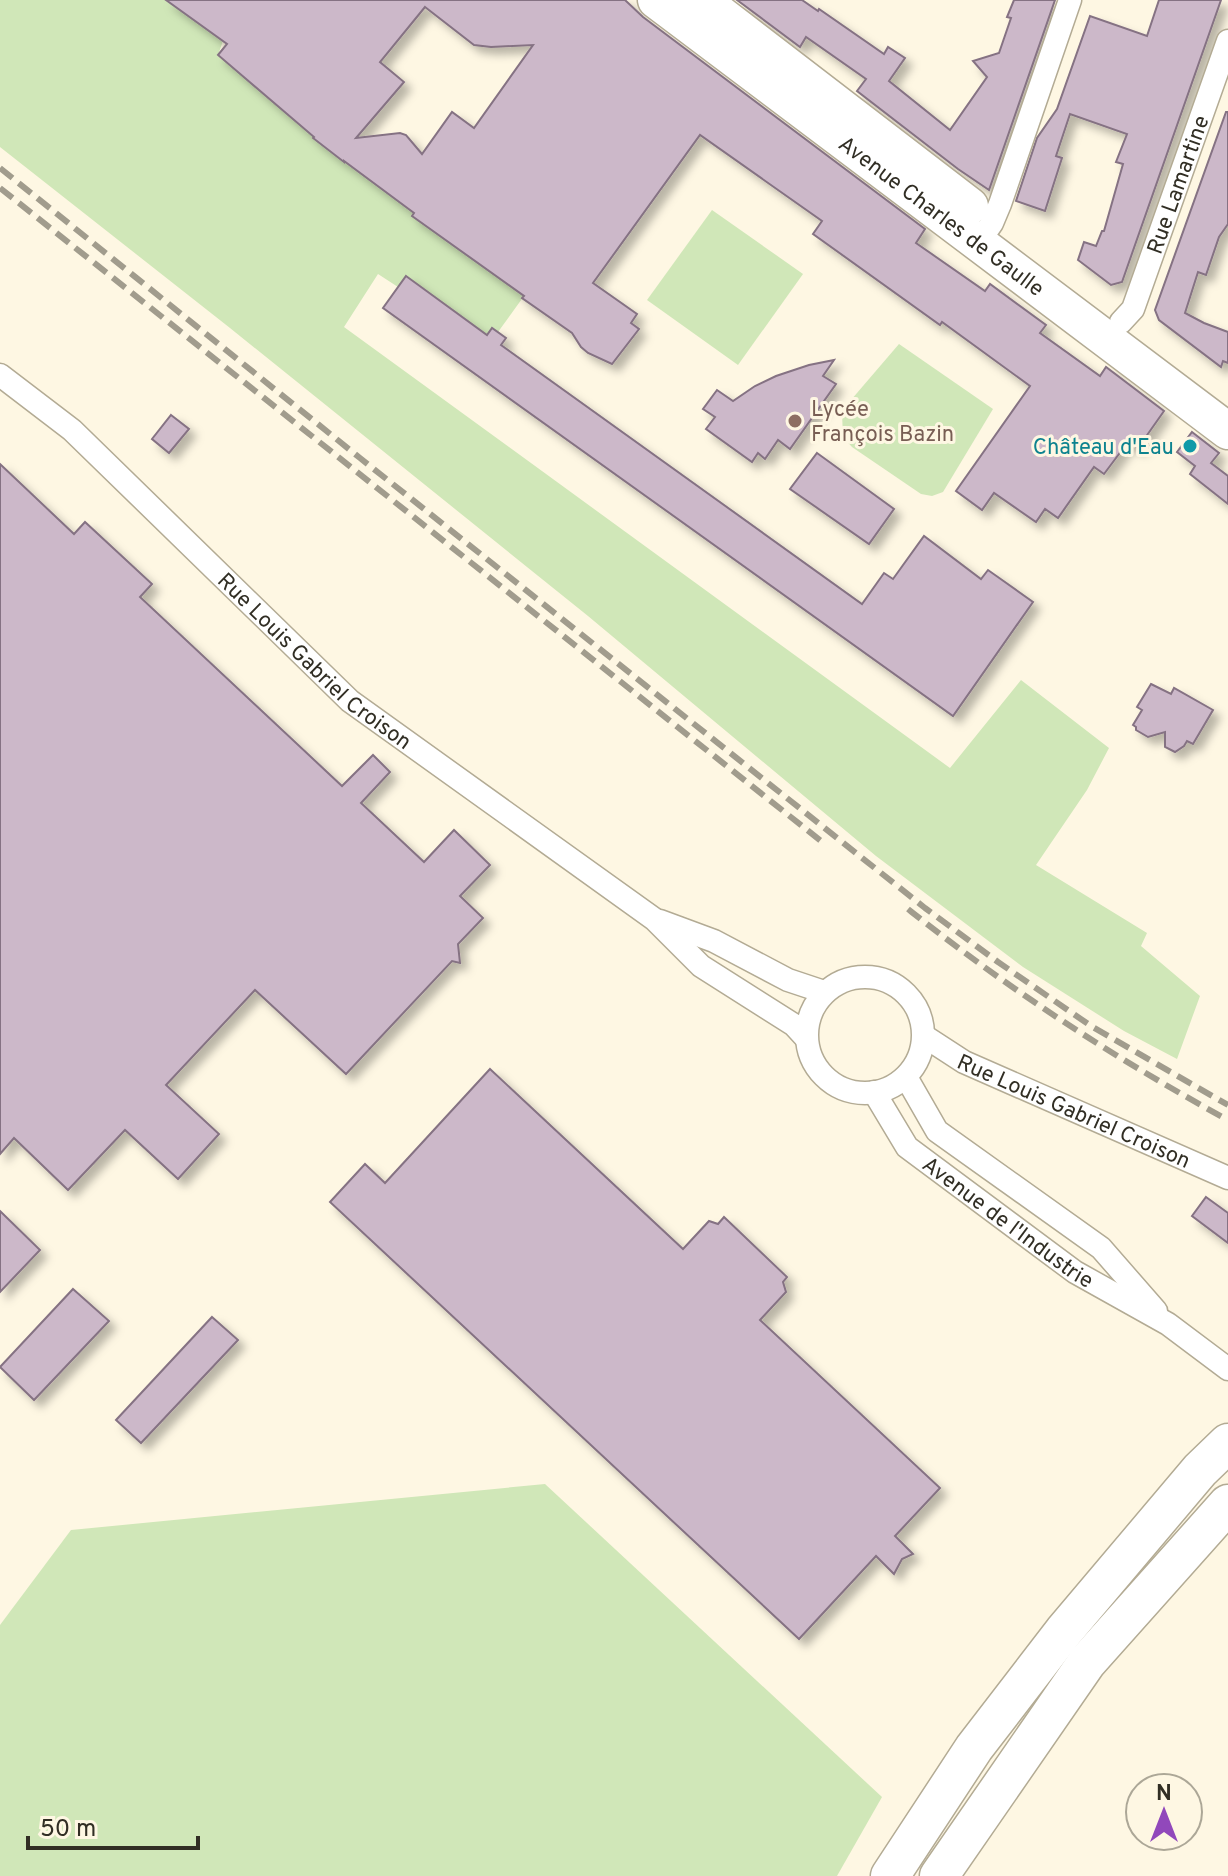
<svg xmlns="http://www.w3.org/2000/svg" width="1228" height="1876" font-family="Overpass,sans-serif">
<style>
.green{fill:#d0e7b8}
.building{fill:#ccb8c9;stroke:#857283;stroke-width:2;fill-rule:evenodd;filter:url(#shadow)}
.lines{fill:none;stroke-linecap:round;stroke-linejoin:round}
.minor-casing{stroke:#b3ab94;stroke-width:25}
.primary-casing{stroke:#b3ab94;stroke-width:39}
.trunk-casing{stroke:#b3ab94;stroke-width:41}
.minor{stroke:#fff;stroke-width:22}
.primary{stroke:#fff;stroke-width:36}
.trunk{stroke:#fff;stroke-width:38}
.rail{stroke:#a19c8d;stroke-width:6;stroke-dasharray:16 8;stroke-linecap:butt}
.education-dot{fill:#8d6e63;stroke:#fef7e3;stroke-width:3}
.culture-dot{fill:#0f9aa8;stroke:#fef7e3;stroke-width:3}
.labels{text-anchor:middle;stroke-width:6;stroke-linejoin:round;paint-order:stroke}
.street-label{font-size:22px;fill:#312e24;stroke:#fef7e3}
.education-label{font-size:22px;fill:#785e54;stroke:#fef7e3;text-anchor:start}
.culture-label{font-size:22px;fill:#0d838f;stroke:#fef7e3;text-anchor:end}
</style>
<defs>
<filter id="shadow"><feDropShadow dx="7" dy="7" stdDeviation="4" flood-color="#0004"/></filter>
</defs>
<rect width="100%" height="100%" fill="#fef7e3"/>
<g class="green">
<polygon points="0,0 166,0 223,41 218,55 314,137 314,138 343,162 345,161 414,213 413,216 524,296 498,332 492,328 487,335 406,276 398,287 378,274 344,327 950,768 1021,680 1109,748 1087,790 1036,865 1147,933 1141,946 1200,996 1177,1059 1124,1031 1023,967 876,856 588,616 230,328 0,147"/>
<polygon points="712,210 803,274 738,365 647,300"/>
<polygon points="899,344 993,409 943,492 932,496 921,494 852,447 843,437 842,413 851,400"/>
<polygon points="545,1484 882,1797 837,1876 0,1876 0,1625 71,1530"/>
</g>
<g class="building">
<path d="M166,0H625L643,17L925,229L916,243L985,291L990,284L1046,325L1040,333L1100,376L1106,367L1164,411L1138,448L1128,442L1104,474L1094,467L1058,518L1045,509L1036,522L994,493L982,510L956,491L1030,386L942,322L940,325L813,234L822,221L700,135L593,283L637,314L631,323L639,329L612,364L588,353L581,347L572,333L522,298L524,296L412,216L414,213L344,161V162L313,138L314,137L218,55L227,44ZM425,7L474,45L491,47L533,45L474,128L452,112L422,154L406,135L400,133L356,138L404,82L380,62Z"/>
<polygon points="737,0 802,0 818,11 819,9 884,54 888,47 905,58 889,81 950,130 987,77 973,61 999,53 1011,18 1007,17 1014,0 1055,0 989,190 958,169 857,91 866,79 806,37 800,47"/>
<polygon points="1159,0 1221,0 1122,282 1111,285 1078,260 1084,242 1096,246 1102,231 1104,231 1123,164 1116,162 1127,134 1070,114 1056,156 1062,158 1045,211 1016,201 1037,138 1057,109 1090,16 1147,36"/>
<polygon points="1226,112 1228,112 1228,224 1219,237 1206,275 1198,272 1185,313 1204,323 1228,332 1228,363 1223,361 1221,367 1159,320 1155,310"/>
<polygon points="406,276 487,335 492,328 506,338 501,345 862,604 884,573 893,579 924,536 981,579 988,570 1033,602 953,716 383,308"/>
<polygon points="834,360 823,376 836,384 790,449 778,440 765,459 758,453 752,462 706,429 715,417 703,409 717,390 733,401 755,386 776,376 809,365"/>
<polygon points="171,415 189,429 169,453 152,439"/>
<polygon points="1192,432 1219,453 1211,463 1228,476 1228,504 1190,474 1195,466 1177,452"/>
<polygon points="817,453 894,509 869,544 790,489"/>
<polygon points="0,464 74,534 85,522 152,584 140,597 342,786 373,755 390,772 361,803 424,862 454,830 490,865 460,896 483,918 458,944 460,963 452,961 346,1074 255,990 166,1085 219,1134 178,1179 125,1130 68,1190 14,1138 0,1154"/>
<polygon points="1151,684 1171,694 1174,688 1213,710 1193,744 1187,741 1184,746 1175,752 1165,747 1165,732 1148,737 1136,730 1136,727 1133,725 1142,710 1137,707"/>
<polygon points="490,1069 683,1249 709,1221 718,1224 724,1217 787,1277 783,1282 786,1292 760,1320 940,1488 895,1536 913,1554 902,1559 894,1574 876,1556 799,1639 330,1202 365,1164 385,1183"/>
<polygon points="1206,1197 1228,1213 1228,1243 1192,1216"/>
<polygon points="0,1211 40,1250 0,1292"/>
<polygon points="73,1289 109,1321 34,1400 0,1367"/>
<polygon points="212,1317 238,1340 141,1443 116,1420"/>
</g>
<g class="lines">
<defs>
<g id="minor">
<polyline points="978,243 992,223 1000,204 1070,0"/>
<path id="s1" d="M1121,322L1133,309L1228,41"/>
<path id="s2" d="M0,375L72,430L350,701L654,919L701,966L794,1025L806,1038"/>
<polyline points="660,921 714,941 788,980 824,992"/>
<circle cx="865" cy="1035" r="58"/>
<path id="s3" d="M924,1036L964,1062L1228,1178"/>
<polyline points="906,1077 937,1131 1101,1248 1156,1311"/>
<path id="s4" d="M874,1092L907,1147L1075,1272L1168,1324L1228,1369"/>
</g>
<g id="primary">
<path id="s5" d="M656,0L1228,431"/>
<polyline points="702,0 970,206"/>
</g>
<g id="trunk">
<polyline points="890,1876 974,1748 1064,1631 1200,1470 1228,1443"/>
<polyline points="939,1876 1087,1662 1228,1504"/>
</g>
</defs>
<use href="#minor" class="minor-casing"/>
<use href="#primary" class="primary-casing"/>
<use href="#trunk" class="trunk-casing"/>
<use href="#minor" class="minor"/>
<use href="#primary" class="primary"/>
<use href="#trunk" class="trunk"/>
<g class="rail">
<polyline points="0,168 360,458 925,908 998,962 1091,1026 1228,1105"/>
<polyline points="0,188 826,845"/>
<path d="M908,909C1008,989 1116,1059 1228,1120"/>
</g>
</g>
<circle class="education-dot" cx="795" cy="421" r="8"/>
<circle class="culture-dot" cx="1190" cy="446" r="8"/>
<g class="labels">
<g class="street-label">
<text dy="8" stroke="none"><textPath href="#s1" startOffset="150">Rue Lamartine</textPath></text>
<text dy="8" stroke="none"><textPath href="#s5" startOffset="358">Avenue Charles de Gaulle</textPath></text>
<text dy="8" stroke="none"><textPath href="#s2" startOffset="426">Rue Louis Gabriel Croison</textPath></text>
<text dy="8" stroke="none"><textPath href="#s3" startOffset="168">Rue Louis Gabriel Croison</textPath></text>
<text dy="8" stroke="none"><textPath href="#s4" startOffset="190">Avenue de l'Industrie</textPath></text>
</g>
<g class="education-label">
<text x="811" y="416">Lycée<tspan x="811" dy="25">François Bazin</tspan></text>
</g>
<g class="culture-label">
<text x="1174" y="454">Château d'Eau</text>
</g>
</g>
<g transform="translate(1164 1812)"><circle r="38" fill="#fef7e3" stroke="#aca797" stroke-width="2"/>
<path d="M0-6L14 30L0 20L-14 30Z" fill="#9148bb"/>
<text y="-12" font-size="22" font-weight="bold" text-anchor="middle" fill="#312e24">N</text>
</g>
<path d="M28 1836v12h170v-12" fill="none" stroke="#312e24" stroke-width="4"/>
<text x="40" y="1836" font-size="24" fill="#312e24" stroke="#fef7e3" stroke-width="6" paint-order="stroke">50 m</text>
</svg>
